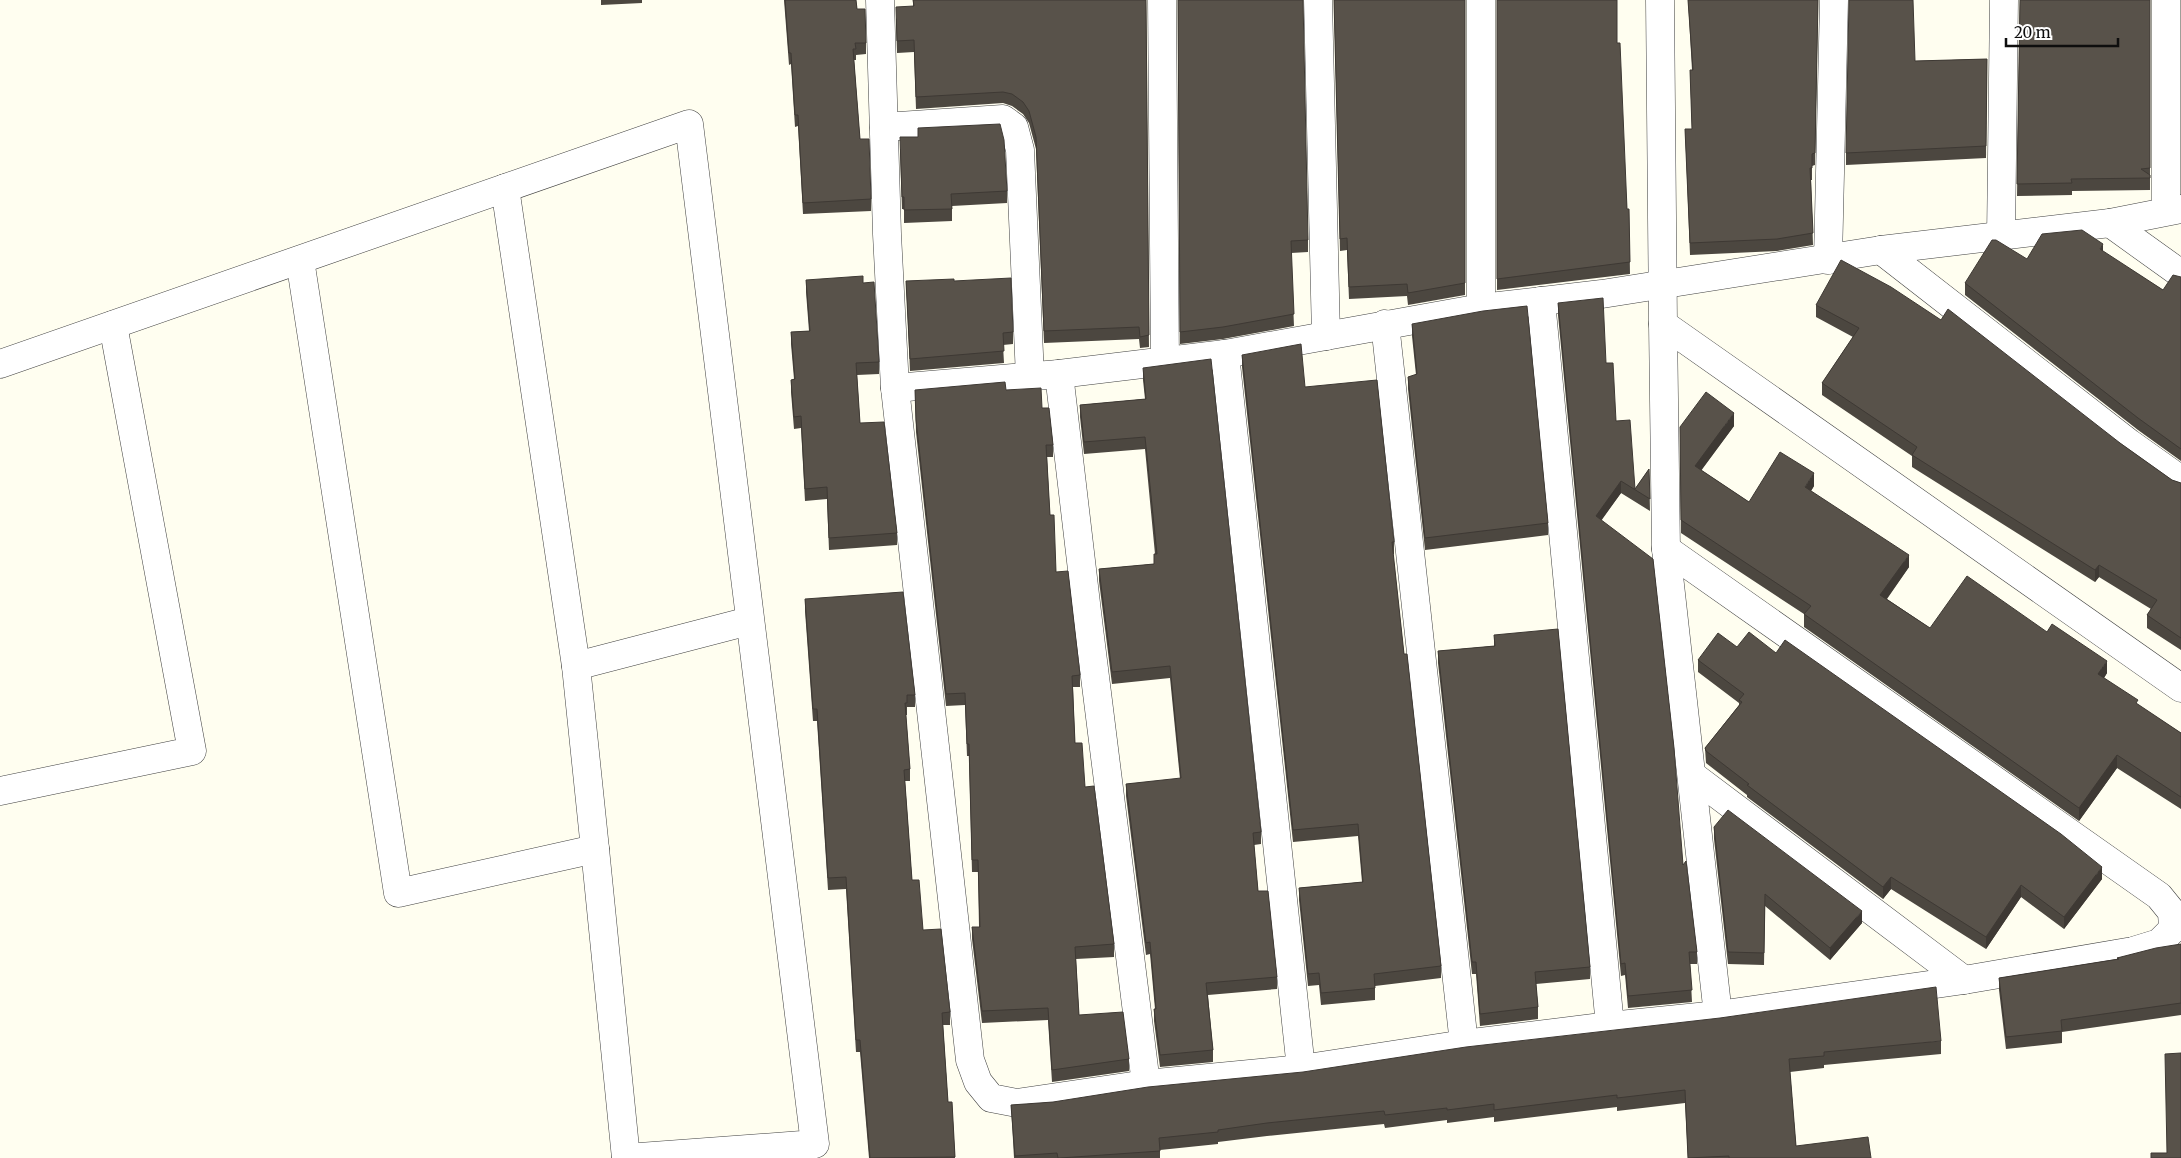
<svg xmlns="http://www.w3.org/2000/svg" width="2181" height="1158" font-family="Merriweather,serif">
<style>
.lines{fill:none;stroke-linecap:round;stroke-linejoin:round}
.street-casing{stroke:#414141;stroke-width:29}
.street{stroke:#fff;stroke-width:28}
.wall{fill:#4c4740}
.shaded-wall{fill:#3e3934}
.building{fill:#58524a;stroke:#3e3934}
</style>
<rect width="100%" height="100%" fill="#fffef0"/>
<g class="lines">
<defs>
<g id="street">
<polyline points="880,0 887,234 895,388 970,1060 978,1082 991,1098 1017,1103 1146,1084 1301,1069 1464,1044 1610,1026 1718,1015 1964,980 2133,951 2159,943 2173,929 2172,912 2159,896 1666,549"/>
<polyline points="1162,0 1165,362"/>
<polyline points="1318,0 1326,336"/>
<polyline points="1660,0 1663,324 2181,688"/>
<polyline points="884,127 1003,119 1014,127 1020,150 1030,377"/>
<polyline points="2166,211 2166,0"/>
<polyline points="2110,223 2181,274"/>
<polyline points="2001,237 2004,0"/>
<polyline points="1881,250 2129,443 2181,480"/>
<polyline points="300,260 398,893 595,849 576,666 505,188"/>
<polyline points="1828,260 1834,0"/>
<polyline points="1541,301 1610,1026"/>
<polyline points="1481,308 1481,0"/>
<polyline points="1385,324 1464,1044"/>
<polyline points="1663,324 1666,549 1718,1015"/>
<polyline points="1225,354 1301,1069"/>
<polyline points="0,364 689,124 815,1144 626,1158"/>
<polyline points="1059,374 1089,629 1146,1084"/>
<polyline points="895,388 1059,374 1225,354 1481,308 1602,294 1881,250 2110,223 2181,209"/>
<polyline points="576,666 749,621"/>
<polyline points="1693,776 1964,980"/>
<polyline points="0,791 192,751 113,325"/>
<polyline points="595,849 626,1158"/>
</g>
</defs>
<use href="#street" class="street-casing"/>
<use href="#street" class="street"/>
</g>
<g class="wall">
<polygon points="601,0 642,0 642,3 601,5"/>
<polygon points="784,0 856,0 857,9 866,43 866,54 856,55 856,60 854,60 860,139 871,199 871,211 803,214 798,126 795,127 791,64 789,65"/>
<polygon points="913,0 1146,0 1149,347 1140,348 1139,339 1044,343 1036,149 1029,123 1023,114 1012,106 1003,103 916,109 914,52 897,53 896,19 913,6"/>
<polygon points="1178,0 1308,240 1308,252 1291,253 1294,326 1223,339 1180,344"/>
<polygon points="1334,0 1465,0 1465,295 1408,305 1407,296 1349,299 1347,250 1340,251"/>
<polygon points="1497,0 1617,43 1627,209 1629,209 1630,274 1497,290"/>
<polygon points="1688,0 1818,0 1815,165 1812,166 1812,180 1811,180 1813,245 1777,251 1690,255 1685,129 1692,129 1690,70 1692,70"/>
<polygon points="2020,0 2150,0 2150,190 2072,191 2072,195 2017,196"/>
<polygon points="1987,59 1986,158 1846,165 1846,153 1915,61"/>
<polygon points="900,149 1007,191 1007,203 952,206 952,221 904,223 904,209 902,209"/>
<polygon points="2103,252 2163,290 2181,277 2181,461 2138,430 1965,295 1965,283 2027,259"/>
<polygon points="806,280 863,283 879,362 879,374 857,375 860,423 897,533 897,545 829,550 827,499 805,501 801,428 794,429 791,392 791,380 794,379 791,344 791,332 809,331 806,292"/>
<polygon points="906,281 954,281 1013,332 1013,344 1003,345 1004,363 910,371"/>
<polygon points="1558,303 1606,363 1616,421 1635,489 1649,469 1650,511 1621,493 1601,520 1683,865 1697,952 1697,964 1690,964 1692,1002 1628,1008 1625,975 1621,976 1558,315"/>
<polygon points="1816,305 2120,443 2172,480 2181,483 2181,650 2147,628 2147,615 2151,609 2099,577 2095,582 1912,467 1912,456 1822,395 1822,383 1853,337 1816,317"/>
<polygon points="1412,324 1548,523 1548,535 1425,550 1408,389 1408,377 1416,375 1412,336"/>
<polygon points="1242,355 1305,387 1394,542 1394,554 1393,554 1404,654 1441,966 1441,978 1375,986 1375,1000 1321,1005 1319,985 1308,986 1299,900 1299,888 1362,882 1358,836 1293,842 1242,367"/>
<polygon points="1143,368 1261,832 1261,844 1254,845 1258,891 1277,977 1277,989 1208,995 1213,1050 1213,1062 1160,1067 1154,1021 1154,1009 1155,1009 1150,954 1146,955 1126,796 1126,784 1180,779 1170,678 1112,684 1099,581 1099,569 1154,564 1154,554 1155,554 1145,449 1084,454 1080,417 1080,405 1145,399 1143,380"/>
<polygon points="915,390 1006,390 1042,408 1053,445 1053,457 1047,457 1050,515 1056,572 1080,675 1080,687 1073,687 1075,743 1085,787 1114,944 1114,957 1076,959 1079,1015 1129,1059 1129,1071 1052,1082 1048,1020 982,1023 972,939 972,927 979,927 978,872 972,872 969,756 967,756 965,705 946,706 916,432"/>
<polygon points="1734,426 1701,470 1749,502 1814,486 1811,491 1909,567 1887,599 1930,628 2047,632 2107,673 2104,678 2138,705 2181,733 2181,809 2117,768 2079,821 1804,627 1804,614 1681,533 1680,427"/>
<polygon points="805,599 915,695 915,707 907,707 907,715 906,715 910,769 910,781 905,781 912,880 923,930 950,1012 950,1025 943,1025 948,1102 952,1102 955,1158 869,1158 860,1052 856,1052 846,889 828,890 817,721 813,721 805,611"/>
<polygon points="1494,635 1590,967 1590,979 1536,984 1538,1007 1538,1019 1480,1026 1476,974 1472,974 1438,663 1438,651 1494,646"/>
<polygon points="1737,647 1776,653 2102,879 2064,929 2021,897 1986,949 1891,889 1883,899 1747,797 1747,795 1706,763 1705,748 1739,705 1739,703 1698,672 1698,660"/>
<polygon points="1714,827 1862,923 1830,960 1765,906 1764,965 1728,964 1714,839"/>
<polygon points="2181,944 2181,1015 2062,1032 2062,1043 2006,1049 1999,990 1999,978 2117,959 2117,958"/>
<polygon points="1941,1041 1941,1054 1824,1065 1824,1068 1790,1072 1796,1146 1871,1158 1688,1158 1685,1103 1617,1111 1617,1107 1494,1122 1494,1117 1447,1123 1447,1120 1385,1128 1384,1124 1267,1136 1218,1142 1218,1144 1160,1150 1160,1158 1014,1158 1011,1105"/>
</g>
<g class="shaded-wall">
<polygon points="2103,244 2103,256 2100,249"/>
<polygon points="1734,413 1734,426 1695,479 1695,466"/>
<polygon points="1814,473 1814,486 1805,500 1805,487"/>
<polygon points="1621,481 1621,493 1596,528 1596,516"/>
<polygon points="1909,555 1909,567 1880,608 1880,595"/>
<polygon points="2099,565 2099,577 2095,582 2095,570"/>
<polygon points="2107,661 2107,673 2098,687 2098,674"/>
<polygon points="2117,755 2117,768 2079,821 2079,808"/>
<polygon points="2102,867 2102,879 2064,929 2064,917"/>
<polygon points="1891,877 1891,889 1883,899 1883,887"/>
<polygon points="2021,885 2021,897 1986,949 1986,937"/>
<polygon points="1862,911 1862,923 1830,960 1830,948"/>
</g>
<g class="building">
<polygon points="785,0 856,0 857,9 865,9 866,43 855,43 856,49 853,49 860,139 869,139 871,199 803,203 798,115 795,115 791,53 789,53"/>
<polygon points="913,0 1146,0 1149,335 1140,337 1139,327 1044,331 1036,137 1029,111 1023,102 1012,94 1003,92 916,97 914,40 897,41 896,7 914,6"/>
<polygon points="1178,0 1303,0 1308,240 1291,241 1294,314 1223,327 1180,332"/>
<polygon points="1334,0 1465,0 1465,283 1408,293 1407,284 1349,287 1347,238 1340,239"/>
<polygon points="1497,0 1617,0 1617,43 1620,43 1627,209 1629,209 1630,262 1497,279"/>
<polygon points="1688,0 1818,0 1815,153 1812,154 1812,168 1810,168 1813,233 1777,239 1690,243 1685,129 1692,129 1690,70 1693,70"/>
<polygon points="1849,0 1913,0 1915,61 1987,59 1986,146 1846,153"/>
<polygon points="2020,0 2150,0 2150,168 2141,169 2150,175 2150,178 2071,179 2072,183 2017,184"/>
<polygon points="1000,124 1004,140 1007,191 951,194 952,209 904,210 904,197 902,197 900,137 918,137 918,128"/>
<polygon points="2082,230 2103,244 2100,249 2163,290 2173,275 2181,277 2181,449 2138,418 1965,283 1992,240 1996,240 2027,259 2042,234"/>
<polygon points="1841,260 1891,287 1941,320 1948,309 2120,443 2172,480 2181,483 2181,638 2147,615 2157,600 2099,565 2095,570 1912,455 1917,447 1822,383 1859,328 1816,305"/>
<polygon points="863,276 863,283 874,282 879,362 856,363 860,423 884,422 897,533 829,538 827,487 805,489 801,416 794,417 791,380 795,379 791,332 810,331 806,280"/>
<polygon points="1011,278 1013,332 1003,333 1004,351 910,359 906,281 954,279 954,281"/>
<polygon points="1603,298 1606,363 1613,363 1616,421 1630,420 1635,489 1649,469 1650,499 1621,481 1596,516 1653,559 1674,748 1683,865 1686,861 1697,952 1689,952 1692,990 1628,996 1625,963 1621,964 1558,303"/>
<polygon points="1527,306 1548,523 1425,538 1408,377 1417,374 1412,324 1483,311"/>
<polygon points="1301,344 1305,387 1377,380 1394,542 1392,542 1404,654 1407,654 1441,966 1374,974 1375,988 1321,993 1319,973 1308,974 1299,888 1363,882 1358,824 1293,830 1242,355"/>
<polygon points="1211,359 1261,832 1253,833 1258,891 1268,891 1277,977 1206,983 1213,1050 1160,1055 1154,1009 1156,1009 1150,942 1146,943 1126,784 1181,778 1170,666 1112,672 1099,569 1154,564 1154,554 1157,554 1145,437 1084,442 1080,405 1146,399 1143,368"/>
<polygon points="1005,382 1006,390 1041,388 1042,408 1049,408 1053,445 1046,445 1050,515 1054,515 1056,572 1068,571 1080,675 1072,676 1075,743 1082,743 1085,787 1094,786 1114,944 1075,947 1079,1015 1123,1012 1129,1059 1052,1070 1048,1008 982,1011 972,927 980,927 978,860 972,860 969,744 967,744 965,693 946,694 916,420 915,390"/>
<polygon points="1706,392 1734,413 1695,466 1749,502 1780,452 1814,473 1805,487 1909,555 1880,595 1930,628 1967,576 2047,632 2052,624 2107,661 2098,674 2138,700 2136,703 2181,733 2181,797 2117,755 2079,808 1804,614 1811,606 1681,520 1680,427"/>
<polygon points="903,592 915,695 907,695 907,703 905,703 910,769 904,770 912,880 919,880 923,930 941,929 950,1012 942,1013 948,1102 952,1102 955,1157 870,1158 860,1040 856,1040 846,877 828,878 817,709 813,709 805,599"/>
<polygon points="1558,629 1590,967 1535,972 1538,1007 1480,1014 1476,962 1472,962 1438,651 1495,646 1494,635"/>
<polygon points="1749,632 1776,653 1785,640 2061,834 2102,867 2064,917 2021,885 1986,937 1891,877 1883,887 1747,785 1749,784 1706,751 1705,748 1742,702 1739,700 1744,694 1698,660 1718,633 1737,647"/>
<polygon points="1728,810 1862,911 1830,948 1765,894 1764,953 1728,952 1714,827"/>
<polygon points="2181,944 2181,1003 2061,1020 2062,1031 2006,1037 1999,978 2119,959 2117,958 2156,948"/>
<polygon points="1936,987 1941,1041 1824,1052 1824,1056 1789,1059 1796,1146 1868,1137 1871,1158 1729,1158 1729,1156 1688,1158 1685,1090 1617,1098 1617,1095 1494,1110 1494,1104 1447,1110 1447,1108 1385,1115 1384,1111 1267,1123 1218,1130 1218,1132 1159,1138 1160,1151 1060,1158 1058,1158 1057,1153 1015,1156 1011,1105 1053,1102 1148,1087 1303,1072 1466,1047 1720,1018"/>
<polygon points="2181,1053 2181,1158 2151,1158 2151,1153 2167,1153 2165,1054"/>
</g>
<path d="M2006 38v8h112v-8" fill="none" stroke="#0e0e0e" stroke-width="2.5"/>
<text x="2014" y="38" font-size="15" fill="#0e0e0e" stroke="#ffffff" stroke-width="4" paint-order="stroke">20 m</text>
</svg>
